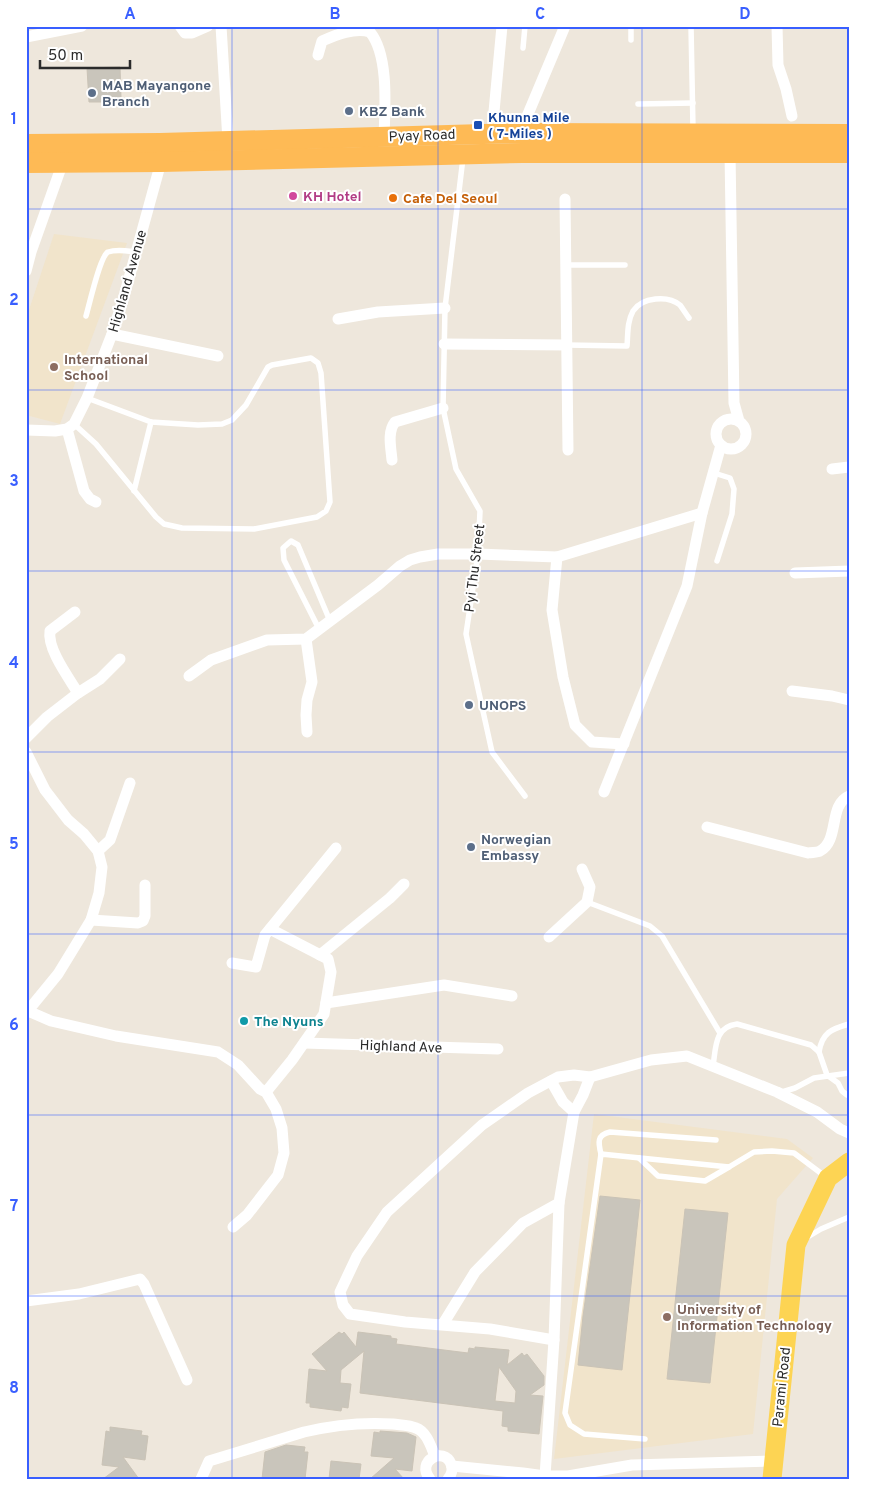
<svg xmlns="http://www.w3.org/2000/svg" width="875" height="1505" font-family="Overpass,sans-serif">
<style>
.education{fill:#f1e4cb}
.building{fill:#c9c5bb;stroke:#cac3b6;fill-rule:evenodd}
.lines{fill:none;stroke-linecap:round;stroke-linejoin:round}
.service{stroke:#fff;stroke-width:5.5}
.minor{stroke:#fff;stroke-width:11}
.primary{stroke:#fdd453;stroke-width:19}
.trunk{stroke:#feba55;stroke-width:20}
.grid{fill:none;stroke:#395fff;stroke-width:1;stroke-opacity:0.55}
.service-dot{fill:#5c6f8a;stroke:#fff;stroke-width:2}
.transit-dot{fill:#1a4fb4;stroke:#fff;stroke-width:2}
.hotel-dot{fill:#d1479c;stroke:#fff;stroke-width:2}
.food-dot{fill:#e8710a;stroke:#fff;stroke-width:2}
.education-dot{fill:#8d6e63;stroke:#fff;stroke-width:2}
.culture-dot{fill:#0f9aa8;stroke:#fff;stroke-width:2}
.labels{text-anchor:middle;stroke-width:4;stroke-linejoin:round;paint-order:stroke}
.service-label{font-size:14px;font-weight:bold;fill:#4e5e75;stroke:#fff;text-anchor:start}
.transit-label{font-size:14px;font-weight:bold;fill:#164399;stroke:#fff;text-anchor:start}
.street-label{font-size:14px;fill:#2b2b2b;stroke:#fff}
.hotel-label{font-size:14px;font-weight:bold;fill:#b23c85;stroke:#fff;text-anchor:start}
.food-label{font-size:14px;font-weight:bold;fill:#c56008;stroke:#fff;text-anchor:start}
.education-label{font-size:14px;font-weight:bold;fill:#785e54;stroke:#fff;text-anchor:start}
.culture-label{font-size:14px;font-weight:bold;fill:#0d838f;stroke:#fff;text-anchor:start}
.neatline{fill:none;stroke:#395fff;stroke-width:2}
.grid-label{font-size:16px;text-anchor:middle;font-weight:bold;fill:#395fff}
</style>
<rect width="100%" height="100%" fill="#eee7dc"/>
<g class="education">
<polygon points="54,234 127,243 60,424 26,415 26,319"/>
<polygon points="594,1114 787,1139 813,1158 777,1199 753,1434 554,1459"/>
</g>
<g class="building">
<polygon points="120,67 121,98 114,98 115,102 89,102 87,68"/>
<polygon points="600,1196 640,1200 622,1370 578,1365 583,1316"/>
<polygon points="685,1209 728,1213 710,1383 667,1379"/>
<path d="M339,1332L342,1334L344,1332L356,1347L358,1332L391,1336V1338L397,1339L396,1344L468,1353L469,1348L475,1349V1347L509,1350L507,1365L522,1353L524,1356L527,1354L544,1376V1385L530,1395L543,1396L539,1434L508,1431V1427L502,1426L503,1411L360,1393L364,1351L341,1370L340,1383L351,1384L348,1408L342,1407L341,1411L310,1407V1403H306L309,1369L327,1371L312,1354ZM499,1367L516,1391L515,1403L495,1401Z"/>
<polygon points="110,1427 142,1431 141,1435 148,1436 145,1460 123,1457 139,1479 103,1479 119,1467 102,1465 106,1431 110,1432"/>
<polygon points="380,1431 407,1433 416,1437 412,1471 395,1469 404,1479 370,1479 394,1458 371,1456 374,1432 380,1433"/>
<polygon points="286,1445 305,1447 304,1452 308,1452 305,1479 262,1479 265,1452"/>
<polygon points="331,1461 361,1464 359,1479 329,1479"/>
</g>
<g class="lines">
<g class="service">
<polyline points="631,26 631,40"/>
<polyline points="691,26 693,129"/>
<polyline points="523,48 525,26"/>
<polyline points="638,104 693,103"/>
<polyline points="463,158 445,308 443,408 456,469 480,511 478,554 466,634 492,752 525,796"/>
<polyline points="565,265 625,265"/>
<path d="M86,316C89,306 100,256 108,252C117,249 127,251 136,252"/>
<path d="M566,345L627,346C628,334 627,322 633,311C642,297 668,295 680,305C683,309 686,314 689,318"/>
<polyline points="74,424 96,444 156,517 164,524 182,528 254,529 317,517 326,511 330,502 321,373 318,363 311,358 272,365 268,367 246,405 232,420 222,424 198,425 151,422 87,398"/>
<polyline points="714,473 730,478 734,489 732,514 717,561"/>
<polyline points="134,491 151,422"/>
<polyline points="319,629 284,560 283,548 291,541 298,545 330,621"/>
<polyline points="587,902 650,926 662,936 720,1033"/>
<path d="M819,1052C822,1033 831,1029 849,1024"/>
<path d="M713,1066C716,1048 714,1027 737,1024L811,1045L819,1052L827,1075L838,1083L842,1091L847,1095L849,1094"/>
<polyline points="782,1092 795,1088 814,1078 849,1073"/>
<path d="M601,1154C598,1142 597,1135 610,1132L716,1140"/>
<polyline points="639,1158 658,1176 705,1181 729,1167"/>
<polyline points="806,1238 821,1229 849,1217"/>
<polyline points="645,1439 584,1434 570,1425 565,1413 601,1154 729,1167 754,1152 772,1151 794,1153 826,1177"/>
</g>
<g class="minor">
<polyline points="180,26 185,33 192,33 208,26"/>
<polyline points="221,26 228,141"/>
<polyline points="777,26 778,65 786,89 792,116"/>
<polyline points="26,37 82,26"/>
<path d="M318,55L322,41C336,35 355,27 370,32C389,55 385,107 384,136"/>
<polyline points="492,133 502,26"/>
<polyline points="520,138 520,133 565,26"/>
<polyline points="730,153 734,403 739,421"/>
<polyline points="565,199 568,450"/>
<polyline points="26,271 31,252 63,162"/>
<polyline points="338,319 378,312 445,308"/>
<polyline points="112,334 218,356"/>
<polyline points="444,344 566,345"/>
<circle cx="731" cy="434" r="15"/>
<polyline points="67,429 84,491 90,499 96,502"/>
<polyline points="26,430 55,431 67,429 74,424 87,398 112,334 123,300 161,162 161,157"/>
<path d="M392,460C391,448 387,432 395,422L443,408"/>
<polyline points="832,469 849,467"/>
<polyline points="557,557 552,610 563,677 575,725 592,742 624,744"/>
<polyline points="795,573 849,571"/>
<path d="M75,612L50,631C47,649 69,678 78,693"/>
<polyline points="306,639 312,682 307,700 306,715 307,732"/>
<polyline points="189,676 211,660 267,640 306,639 378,585 400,566 410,560 420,557 438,554 478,554 557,557 702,513"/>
<polyline points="792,691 832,696 849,700"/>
<polyline points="26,738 47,717 78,693 100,679 120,659"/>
<polyline points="26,752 45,790 68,820 84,834 98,851 102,867 99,893 91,920 58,974 26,1013"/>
<polyline points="604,792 687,586 702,513 721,445"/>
<path d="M707,827L808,853C812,852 817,853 820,851C840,840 828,805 849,796"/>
<polyline points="98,851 110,840 130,783"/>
<polyline points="91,920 138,923 143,921 145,916 145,885"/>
<polyline points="549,937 587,902 590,887 582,869"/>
<polyline points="320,955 390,898 404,884"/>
<polyline points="232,963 256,967 265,935 336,848"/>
<polyline points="326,1003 444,985 512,996"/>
<polyline points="28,1011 51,1021 116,1036 218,1052 238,1065 260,1089 266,1092 276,1109 282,1128 284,1153 278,1175 247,1215 233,1227"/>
<polyline points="304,1043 498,1049"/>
<polyline points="551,1081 563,1102 574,1112"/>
<polyline points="266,1092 292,1060 324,1014 331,972 328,959 270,929"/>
<polyline points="26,1301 79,1294 140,1279 144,1284 187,1380"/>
<polyline points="443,1324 475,1272 523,1223 559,1203"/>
<polyline points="554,1340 490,1329 405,1322 350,1314 343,1305 340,1292 357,1256 387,1212 482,1125 528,1093 558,1077 574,1075 590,1077 651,1060 687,1056 777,1092 817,1112 840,1129 849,1133"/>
<polyline points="452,1466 523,1473 545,1476 568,1476 632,1465 773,1461"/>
<polyline points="545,1476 554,1340 559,1203 574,1112 583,1095 590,1077"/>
<path d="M201,1479L209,1461L304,1432C333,1425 363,1422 393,1424C400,1425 410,1425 416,1428C427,1432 431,1447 435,1456"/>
<path d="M430,1479C415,1461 444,1446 451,1464C453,1470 452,1474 448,1479"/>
</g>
<polyline class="primary" points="772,1479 796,1245 828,1178 849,1162"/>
<g class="trunk">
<polyline points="26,144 160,143 520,133 849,134"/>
<polyline points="26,163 161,162 522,153 849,153"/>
</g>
</g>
<path class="grid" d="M232,26V1479M438,26V1479M642,26V1479M26,209H849M26,390H849M26,571H849M26,752H849M26,934H849M26,1115H849M26,1296H849"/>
<g class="service-dot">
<circle cx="92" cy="93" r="5"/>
<circle cx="349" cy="111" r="5"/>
<circle cx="469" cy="705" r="5"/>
<circle cx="471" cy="847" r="5"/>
</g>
<rect class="transit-dot" x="473" y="120" width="10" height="10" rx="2.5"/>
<circle class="hotel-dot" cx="293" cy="196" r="5"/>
<circle class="food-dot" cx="393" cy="198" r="5"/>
<g class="education-dot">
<circle cx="54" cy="367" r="5"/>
<circle cx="667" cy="1317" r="5"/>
</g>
<circle class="culture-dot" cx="244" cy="1021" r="5"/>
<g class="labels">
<g class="service-label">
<text x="102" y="90">MAB Mayangone<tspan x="102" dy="16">Branch</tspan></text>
<text x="359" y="116">KBZ Bank</text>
<text x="479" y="710">UNOPS</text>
<text x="481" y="844">Norwegian<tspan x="481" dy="16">Embassy</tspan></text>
</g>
<g class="transit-label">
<text x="488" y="122">Khunna Mile<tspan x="488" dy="16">( 7-Miles )</tspan></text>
</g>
<g class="street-label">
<text transform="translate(422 135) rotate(-2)" y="5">Pyay Road</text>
<text transform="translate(127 281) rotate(-74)" y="5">Highland Avenue</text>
<text transform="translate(474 568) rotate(-83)" y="5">Pyi Thu Street</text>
<text transform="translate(401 1046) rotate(2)" y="5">Highland Ave</text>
<text transform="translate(781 1387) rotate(-84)" y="5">Parami Road</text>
</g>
<g class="hotel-label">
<text x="303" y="201">KH Hotel</text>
</g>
<g class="food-label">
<text x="403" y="203">Cafe Del Seoul</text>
</g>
<g class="education-label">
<text x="64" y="364">International<tspan x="64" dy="16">School</tspan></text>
<text x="677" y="1314">University of<tspan x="677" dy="16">Information Technology</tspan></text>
</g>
<g class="culture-label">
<text x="254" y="1026">The Nyuns</text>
</g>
</g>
<rect width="875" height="1505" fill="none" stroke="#ffffff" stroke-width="55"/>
<path d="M40 60v8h90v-8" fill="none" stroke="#2b2b2b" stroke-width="2.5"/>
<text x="48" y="60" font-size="15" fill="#2b2b2b" stroke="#ffffff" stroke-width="4" paint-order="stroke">50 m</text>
<rect x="28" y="28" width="820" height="1450" class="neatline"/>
<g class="grid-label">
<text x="130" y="19">A</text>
<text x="335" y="19">B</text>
<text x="540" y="19">C</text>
<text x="745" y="19">D</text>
<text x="14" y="124">1</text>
<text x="14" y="305">2</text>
<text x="14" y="486">3</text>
<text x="14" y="668">4</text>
<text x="14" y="849">5</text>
<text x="14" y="1030">6</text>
<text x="14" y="1211">7</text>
<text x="14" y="1393">8</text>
</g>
</svg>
